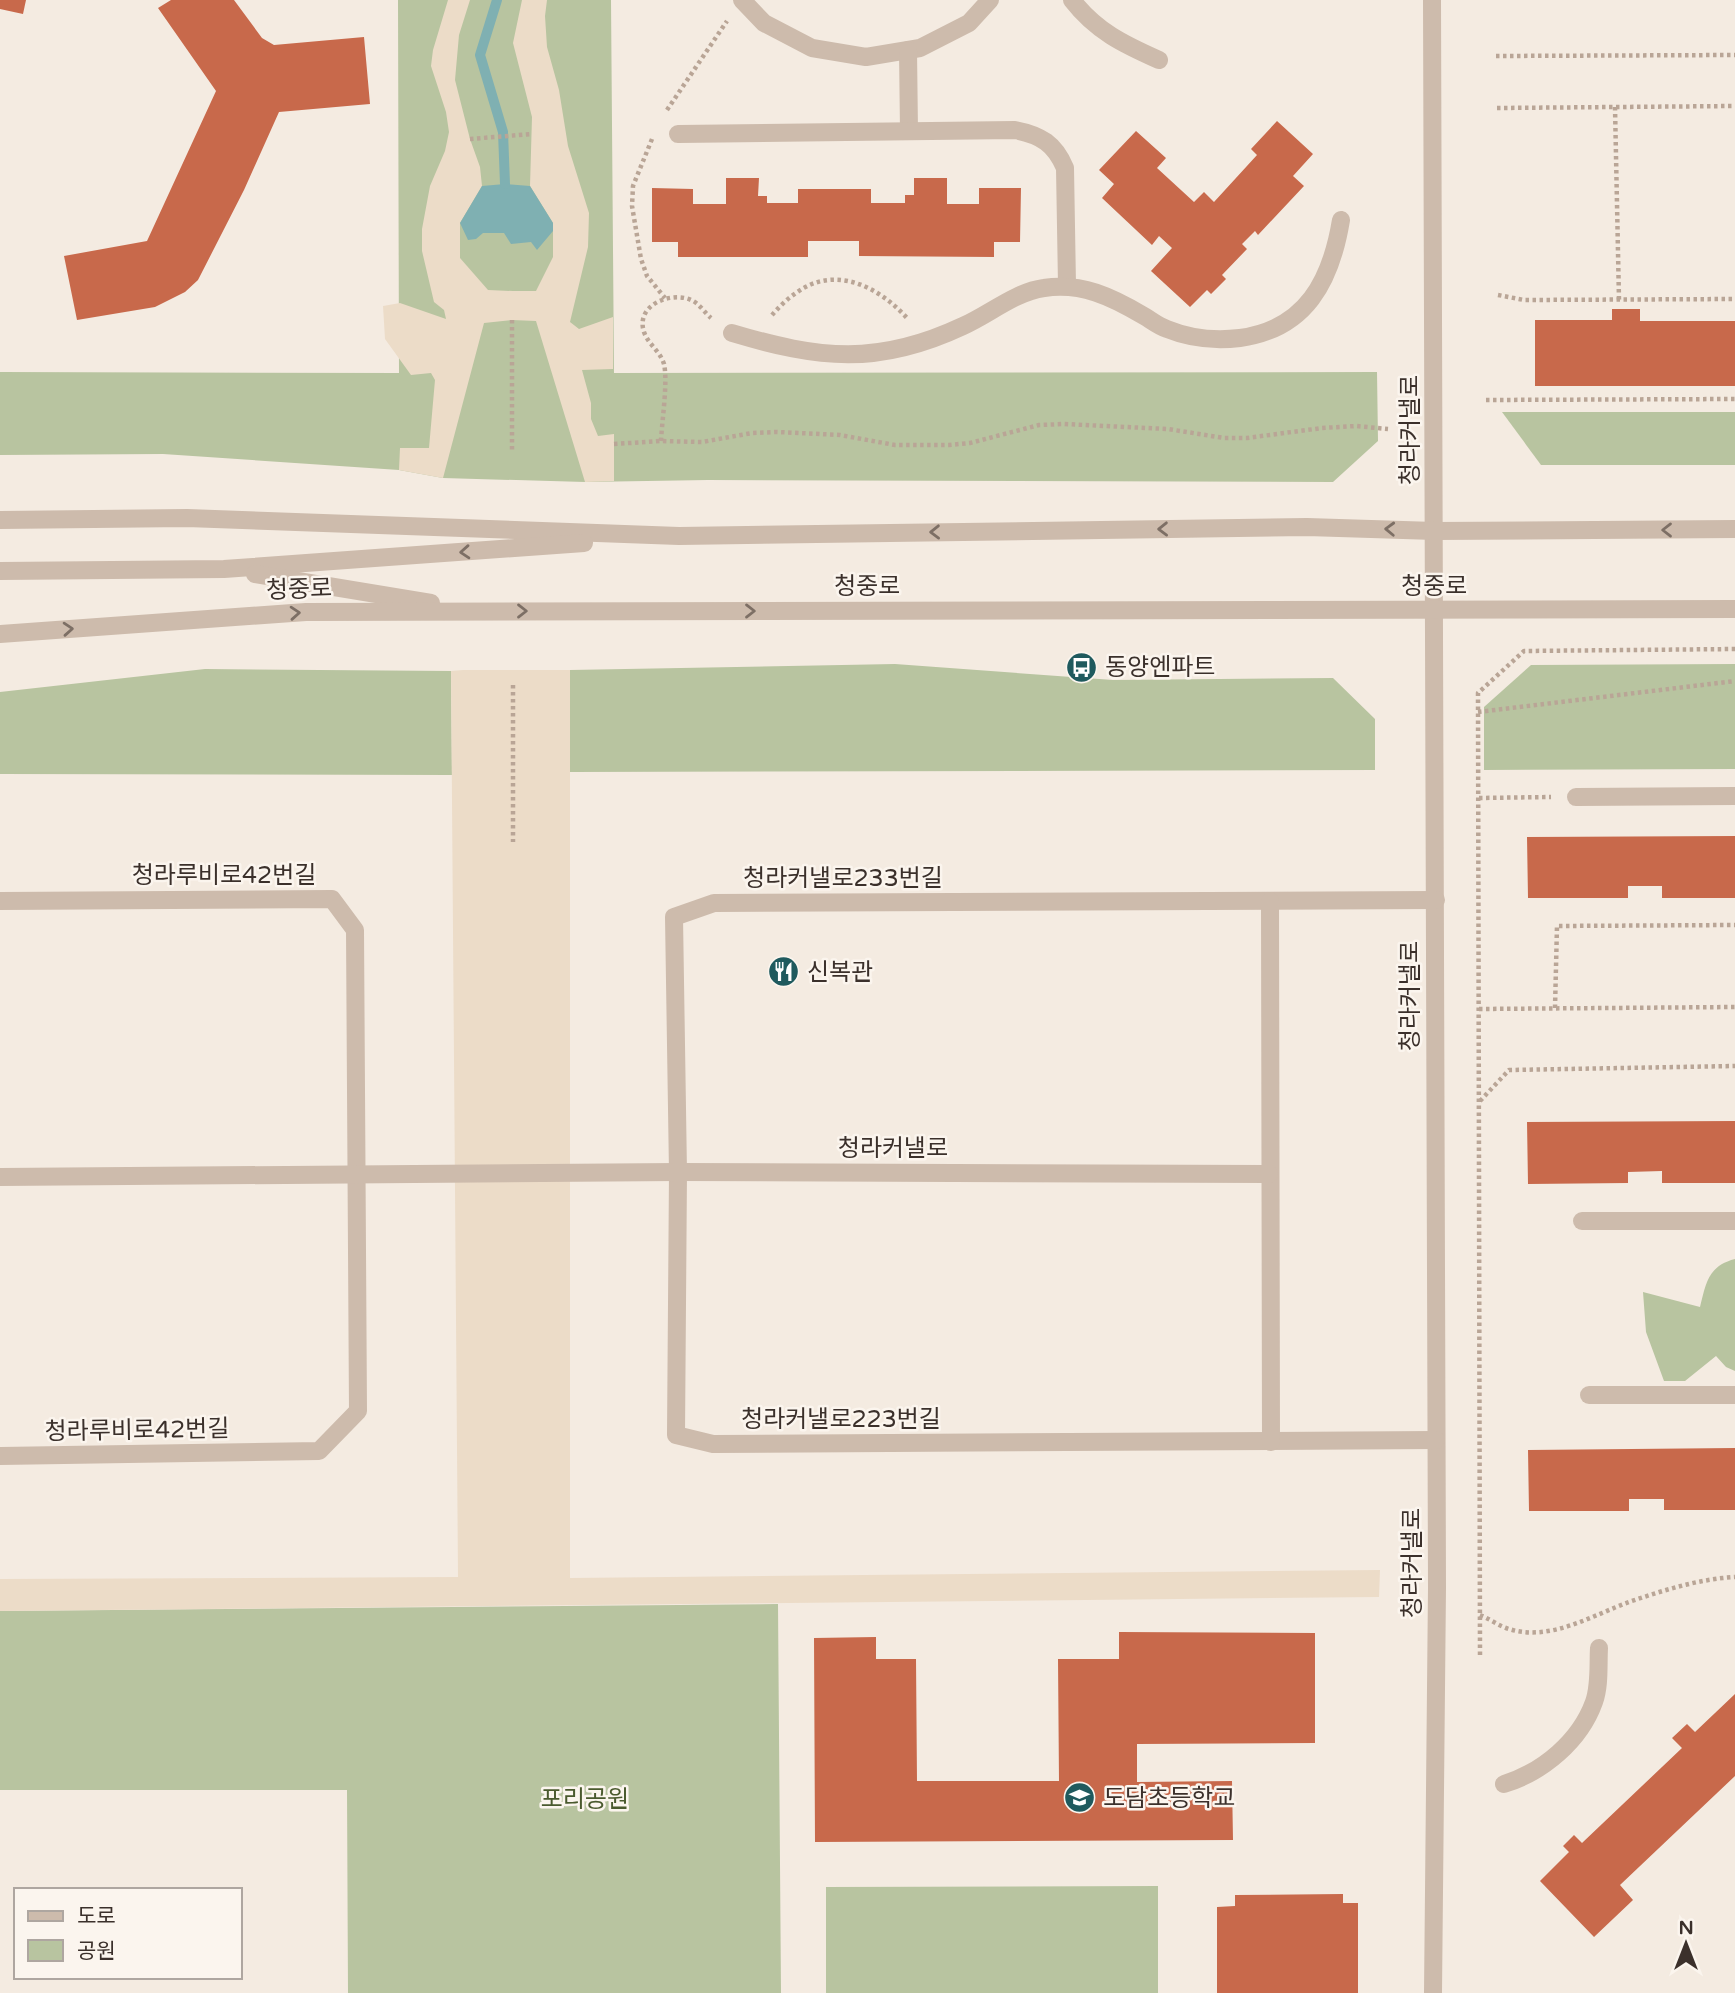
<svg xmlns="http://www.w3.org/2000/svg" width="1735" height="1993" font-family="'Varela Round','Noto Sans KR',sans-serif">
<style>
.green{fill:#b8c4a0}
.plaza{fill:#ecdcc8}
.water{fill:#7fb0b2}
.lines{fill:none;stroke-linecap:round;stroke-linejoin:round}
.stream{stroke:#7fb0b2;stroke-width:10}
.building{fill:#c8694b}
.path{stroke:#b9a596;stroke-width:4.5;stroke-dasharray:3.5 3.5;stroke-linecap:butt}
.minor{stroke:#cdbbac;stroke-width:18}
.oneway{stroke:#7d6f65}
.labels{text-anchor:middle;stroke-width:5;stroke-linejoin:round;paint-order:stroke}
.street-label{font-size:24px;fill:#3b302b;stroke:#fbf5ee}
.poi-label{font-size:24px;fill:#3b302b;stroke:#fbf5ee;text-anchor:start}
.park-label{font-size:24px;fill:#4a5a2e;stroke:#fbf5ee}
</style>
<rect width="100%" height="100%" fill="#f4ebe1"/>
<g class="green">
<polygon points="398,0 611,0 614,373 1377,372 1378,441 1333,482 708,480 585,482 443,478 399,470 163,454 0,455 0,372 399,373"/>
<polygon points="1502,412 1735,412 1735,465 1541,465"/>
<polygon points="895,664 1113,680 1333,678 1375,719 1375,770 570,772 570,670"/>
<polygon points="1735,664 1735,769 1484,770 1484,707 1531,665"/>
<polygon points="205,669 451,671 452,775 0,774 0,692"/>
<path d="M1735,1259V1371L1726,1367L1716,1356L1685,1381H1664L1646,1332L1643,1292L1700,1307C1706,1283 1708,1266 1735,1259Z"/>
<polygon points="778,1604 781,1993 348,1993 347,1790 0,1790 0,1611"/>
<polygon points="1158,1886 1158,1993 826,1993 826,1887"/>
</g>
<g class="plaza">
<polygon points="448,0 470,0 459,35 455,80 470,139 480,167 482,186 460,223 460,258 488,290 513,291 536,291 553,257 553,223 530,186 532,117 513,43 522,0 547,0 545,16 547,47 559,90 568,146 589,213 588,247 570,322 579,329 613,317 613,369 582,370 591,403 591,419 598,436 614,434 614,481 585,482 536,321 512,320 484,323 443,478 399,470 400,448 429,448 435,380 431,373 411,375 385,339 383,306 400,303 446,319 444,310 434,302 422,251 422,229 430,186 445,151 449,132 446,112 431,66 433,50"/>
<polygon points="463,670 570,670 570,1578 1380,1570 1379,1597 0,1611 0,1579 458,1577 451,671"/>
</g>
<polygon class="water" points="505,184 530,186 553,223 553,231 537,250 531,242 511,244 504,233 483,233 476,239 468,240 460,223 482,186"/>
<g class="lines">
<polyline class="stream" points="497,0 480,55 503,132 505,184"/>
</g>
<g class="building">
<polygon points="0,0 26,0 23,14 0,9"/>
<polygon points="171,0 234,0 262,38 274,45 364,37 370,104 279,112 244,190 198,280 185,292 155,307 77,320 64,256 147,241 216,91 158,8"/>
<polygon points="1277,121 1313,154 1293,176 1304,186 1258,235 1255,231 1242,244 1247,249 1222,275 1226,279 1211,294 1207,290 1190,307 1151,271 1172,248 1159,236 1152,245 1102,198 1114,184 1099,170 1136,131 1166,158 1157,168 1194,202 1204,192 1214,202 1257,155 1251,149"/>
<polygon points="726,178 759,178 758,196 767,196 767,203 798,203 798,189 871,189 871,203 905,203 905,195 914,195 914,178 947,178 947,204 979,204 979,188 1021,188 1020,242 994,242 994,257 859,256 859,241 808,241 808,257 678,257 678,242 652,242 652,188 693,189 693,204 726,204"/>
<polygon points="1612,309 1640,309 1640,321 1735,321 1735,386 1535,386 1535,320 1612,320"/>
<polygon points="1735,836 1735,898 1662,898 1662,886 1628,886 1628,898 1528,898 1527,837"/>
<polygon points="1735,1121 1735,1183 1662,1183 1662,1171 1628,1172 1628,1183 1528,1184 1527,1122"/>
<polygon points="1735,1448 1735,1510 1664,1510 1664,1499 1629,1499 1629,1511 1529,1511 1528,1450"/>
<polygon points="1119,1632 1315,1633 1315,1743 1137,1744 1137,1782 1232,1781 1233,1840 815,1842 814,1638 876,1637 876,1659 916,1659 917,1781 1059,1781 1058,1659 1119,1659"/>
<polygon points="1735,1694 1735,1776 1620,1885 1633,1900 1594,1937 1540,1881 1569,1852 1563,1846 1574,1835 1582,1843 1682,1748 1672,1738 1687,1724 1695,1732"/>
<polygon points="1343,1894 1343,1903 1358,1903 1358,1993 1217,1993 1217,1907 1235,1906 1235,1895"/>
</g>
<g class="lines">
<g class="path">
<polyline points="1496,56 1735,55"/>
<polyline points="1615,107 1619,300"/>
<polyline points="1497,108 1735,106"/>
<polyline points="667,110 727,21"/>
<polyline points="470,139 532,134"/>
<polyline points="652,139 633,186 632,206 641,259 647,276 665,298"/>
<polyline points="1498,295 1524,300 1735,299"/>
<path d="M772,315C779,307 787,299 796,293C835,264 879,287 907,318"/>
<polyline points="512,320 512,452"/>
<polyline points="1486,400 1735,399"/>
<path d="M661,441C662,420 668,382 664,364C660,351 648,344 644,332C635,305 671,291 691,300C699,303 705,313 711,318"/>
<polyline points="614,444 661,441 702,442 752,433 777,432 840,435 895,445 949,445 970,443 1039,425 1064,424 1168,429 1224,438 1247,438 1322,428 1356,426 1388,429"/>
<polyline points="513,685 513,842"/>
<polyline points="1478,712 1735,681"/>
<polyline points="1479,798 1551,797"/>
<polyline points="1555,1008 1557,926 1735,925"/>
<polyline points="1479,1009 1735,1007"/>
<polyline points="1480,1101 1509,1070 1735,1066"/>
<path d="M1480,1615C1490,1619 1499,1626 1509,1629C1550,1642 1593,1615 1629,1602C1664,1590 1699,1579 1735,1577"/>
<polyline points="1480,1655 1478,693 1524,651 1735,649"/>
</g>
<g class="minor">
<polyline points="742,0 764,23 812,48 866,57 920,48 969,23 990,0"/>
<path d="M1072,0C1096,31 1123,44 1159,60"/>
<polyline points="1432,0 1437,1587 1433,1993"/>
<polyline points="908,50 909,131"/>
<path d="M678,134L1015,130C1041,135 1055,144 1065,168L1067,285"/>
<path d="M732,333C819,359 878,366 963,326C990,314 1015,292 1044,288C1081,282 1112,297 1144,316C1151,320 1158,326 1167,329C1189,338 1215,341 1240,338C1306,329 1331,281 1341,220"/>
<polyline points="0,520 187,518 679,536 1307,527 1435,531 1735,529"/>
<polyline points="0,571 224,569 584,543"/>
<polyline points="255,574 431,603"/>
<polyline points="0,634 306,612 1735,609"/>
<polyline points="1576,797 1735,796"/>
<polyline points="1436,900 714,903 674,917 678,1172 676,1435 713,1444 1436,1440"/>
<polyline points="0,901 332,899 355,930 358,1411 319,1451 0,1456"/>
<polyline points="1270,901 1271,1442"/>
<polyline points="0,1177 678,1172 1269,1174"/>
<polyline points="1582,1221 1735,1221"/>
<polyline points="1589,1395 1735,1395"/>
<path d="M1504,1784C1543,1772 1580,1741 1594,1702C1600,1685 1598,1665 1599,1648"/>
</g>
</g>
<defs><path id="oneway-chevron" d="M-2-3.5L2.5 0L-2 3.5" fill="none" stroke-width="1.6" stroke-linecap="round" stroke-linejoin="round" transform="scale(1.75)"/></defs>
<g class="oneway">
<use href="#oneway-chevron" transform="translate(1163 529) rotate(179)"/>
<use href="#oneway-chevron" transform="translate(1390 529) rotate(-178)"/>
<use href="#oneway-chevron" transform="translate(1667 530) rotate(180)"/>
<use href="#oneway-chevron" transform="translate(935 532) rotate(179)"/>
<use href="#oneway-chevron" transform="translate(465 552) rotate(176)"/>
<use href="#oneway-chevron" transform="translate(522 611)"/>
<use href="#oneway-chevron" transform="translate(750 611)"/>
<use href="#oneway-chevron" transform="translate(295 613) rotate(-4)"/>
<use href="#oneway-chevron" transform="translate(68 629) rotate(-4)"/>
</g>
<defs>
<symbol id="bus-disc" viewBox="-11 -11 22 22"><circle r="9.5" fill="#1f5a5e" stroke="#fbf5ee"/><path d="M-5-6H5V4H4V6H2V4H-2V6H-4V4H-5ZM-3.5-4V0h7V-4ZM-3.5 1.2v1.5H-2V1.2ZM2 1.2v1.5H3.5V1.2Z" fill="#fff"/></symbol>
<symbol id="restaurant-disc" viewBox="-11 -11 22 22"><circle r="9.5" fill="#1f5a5e" stroke="#fbf5ee"/><path d="M-5-6h1v4h1v-4h1v4h1v-4h1v5L-1.5 .5V6h-2V.5L-5-1ZM5-6V6H3V1.5H1.5Q1.5-4 5-6Z" fill="#fff"/></symbol>
<symbol id="school-disc" viewBox="-11 -11 22 22"><circle r="9.5" fill="#1f5a5e" stroke="#fbf5ee"/><path d="M0-5L7-2L0 1L-7-2ZM-4 1L0 2.5L4 1V4Q0 6-4 4Z" fill="#fff"/></symbol>
</defs>
<g fill-rule="evenodd">
<use href="#bus-disc" x="1064" y="650" width="35" height="35"/>
<use href="#restaurant-disc" x="766" y="954" width="35" height="35"/>
<use href="#school-disc" x="1062" y="1780" width="35" height="35"/>
</g>
<g class="labels">
<g class="street-label">
<text transform="translate(1410 430) rotate(-90)" y="8">청라커낼로</text>
<text x="867" y="594">청중로</text>
<text x="1434" y="594">청중로</text>
<text transform="translate(299 589) rotate(-2)" y="8">청중로</text>
<text x="224" y="883">청라루비로42번길</text>
<text x="843" y="886">청라커낼로233번길</text>
<text transform="translate(1410 996) rotate(-90)" y="8">청라커낼로</text>
<text x="893" y="1156">청라커낼로</text>
<text x="841" y="1427">청라커낼로223번길</text>
<text transform="translate(137 1430) rotate(-1)" y="8">청라루비로42번길</text>
<text transform="translate(1412 1563) rotate(-90)" y="8">청라커낼로</text>
</g>
<g class="poi-label">
<text x="1105" y="675">동양엔파트</text>
<text x="807" y="980">신복관</text>
<text x="1103" y="1806">도담초등학교</text>
</g>
<g class="park-label">
<text x="585" y="1807">포리공원</text>
</g>
</g>
<rect x="14" y="1888" width="228" height="91" fill="#fbf5ee" stroke="#aea6a0" stroke-width="2"/>
<rect x="28" y="1911" width="35" height="10" fill="#cdbbac" stroke="#aea6a0" stroke-width="2"/>
<text x="77" y="1923" font-size="21" fill="#3b302b">도로</text>
<rect x="28" y="1940" width="35" height="21" fill="#b8c4a0" stroke="#aea6a0" stroke-width="2"/>
<text x="77" y="1958" font-size="21" fill="#3b302b">공원</text>
<g transform="translate(1686 1944)" stroke="#fbf5ee" stroke-width="5" paint-order="stroke">
<path d="M0-5L12 26L0 18L-12 26Z" fill="#3b302b"/>
<text y="-10" font-size="19" font-weight="bold" text-anchor="middle" fill="#3b302b">N</text>
</g>
</svg>
